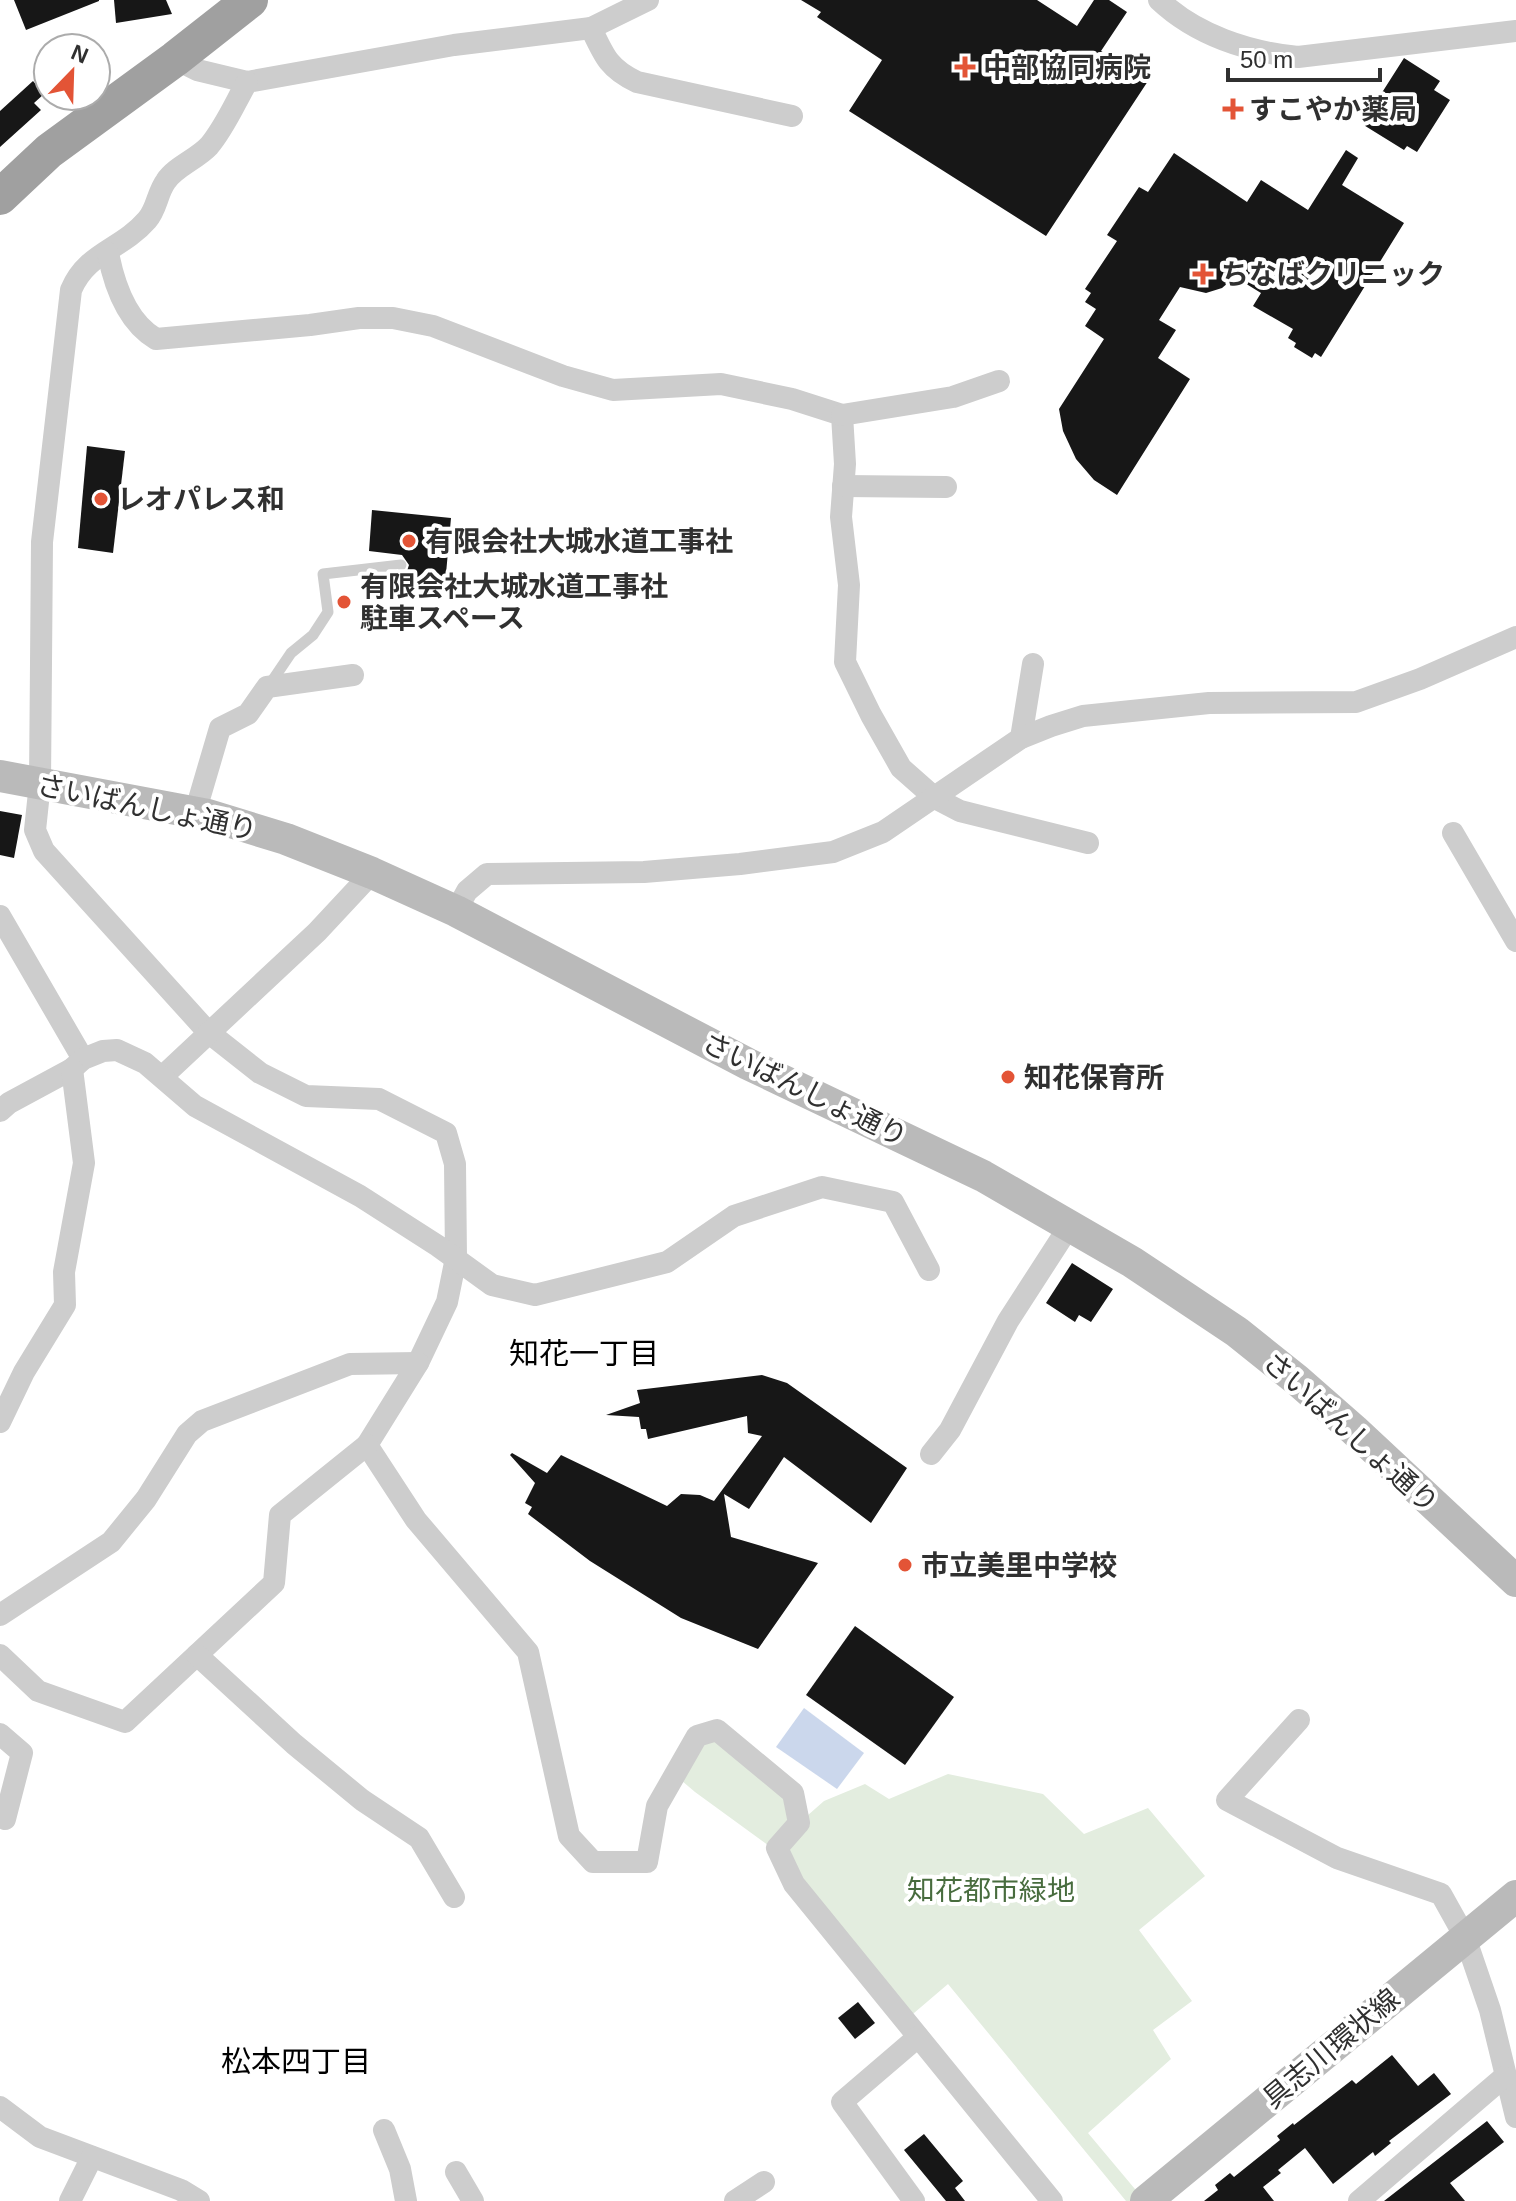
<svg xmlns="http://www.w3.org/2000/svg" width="1516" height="2201" font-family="Helvetica,'Noto Sans JP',sans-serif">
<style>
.green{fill:#e3eddf}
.water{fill:#cbd7ec}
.building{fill:#171717}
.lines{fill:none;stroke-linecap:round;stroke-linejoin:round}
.service{stroke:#cdcdcd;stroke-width:11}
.minor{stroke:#cdcdcd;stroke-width:22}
.secondary{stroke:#bababa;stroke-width:32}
.trunk{stroke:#a0a0a0;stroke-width:36}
.poi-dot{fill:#e35436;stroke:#fff;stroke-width:3}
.labels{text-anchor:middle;stroke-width:8;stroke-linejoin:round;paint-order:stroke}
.poi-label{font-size:28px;font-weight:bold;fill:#303030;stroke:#fff;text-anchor:start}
.street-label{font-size:28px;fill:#303030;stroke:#fff}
.park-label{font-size:28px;fill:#486c3e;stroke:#fff}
.neighbourhood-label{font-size:30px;fill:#000;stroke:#fff}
</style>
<rect width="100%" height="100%" fill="#fff"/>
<polygon class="green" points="717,1730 793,1793 799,1823 824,1801 865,1784 889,1799 948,1774 1043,1794 1084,1834 1148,1808 1205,1876 1139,1930 1192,2001 1153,2030 1171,2059 1088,2133 1145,2201 1126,2201 948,1984 907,2019 780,1854 695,1792 675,1775"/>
<polygon class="water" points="804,1708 864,1753 837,1789 776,1747"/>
<g class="building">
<polygon points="14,0 99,0 99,1 26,30"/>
<polygon points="114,0 166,0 172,14 116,23"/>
<polygon points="801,0 1037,0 1077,26 1094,0 1109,0 1127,12 1101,51 1148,81 1046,236 849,111 882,60 817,17 821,12"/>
<polygon points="1404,58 1440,81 1434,90 1450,100 1417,152 1407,146 1404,150 1362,124"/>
<polygon points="33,81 44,94 34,103 41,110 0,147 0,111"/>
<polygon points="1346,150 1358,158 1342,185 1404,223 1321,357 1315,353 1312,358 1294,347 1296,343 1288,338 1293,329 1253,306 1261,293 1235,277 1222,288 1206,293 1180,287 1159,320 1176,330 1158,358 1190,379 1117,495 1094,480 1076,459 1063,431 1059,409 1104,339 1085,326 1096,309 1085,302 1091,293 1085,289 1117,241 1107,235 1139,187 1148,192 1174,153 1247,202 1261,180 1308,210"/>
<polygon points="87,446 125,451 113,553 78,548"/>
<polygon points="372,510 451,518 445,585 400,580 400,574 407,571 409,565 402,555 369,551"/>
<polygon points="0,811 22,815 14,858 0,855"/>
<polygon points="1072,1263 1113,1289 1091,1322 1079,1315 1075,1322 1046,1303"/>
<polygon points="762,1375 787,1383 907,1468 871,1523 784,1457 749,1509 724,1494 731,1537 818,1563 758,1649 681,1618 590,1561 528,1514 532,1507 525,1503 535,1483 510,1455 512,1453 547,1473 561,1455 667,1506 681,1494 700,1495 714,1501 762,1436 748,1433 747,1416 648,1439 646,1429 641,1429 639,1417 606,1415 640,1403 637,1390"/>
<polygon points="855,1626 954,1697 905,1765 806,1695"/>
<polygon points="858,2002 875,2023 855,2039 838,2018"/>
<polygon points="1392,2055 1418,2086 1434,2073 1451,2094 1389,2141 1391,2143 1375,2156 1373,2152 1333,2184 1305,2148 1278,2170 1281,2173 1263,2187 1274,2201 1204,2201 1218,2190 1215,2185 1230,2173 1234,2177 1280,2140 1277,2136 1293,2123 1294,2125 1352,2080 1356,2084"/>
<polygon points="1487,2121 1504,2142 1450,2183 1465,2201 1384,2201"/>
<polygon points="924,2134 963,2181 955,2188 965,2201 946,2201 904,2150"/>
</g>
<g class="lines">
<polyline class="service" points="268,687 291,653 313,635 328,612 323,574 401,565"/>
<g class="minor">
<path d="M1159,0C1196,35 1248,52 1298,57L1516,31"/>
<path d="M591,28C604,56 609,69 637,82L792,116"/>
<polyline points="175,59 197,70 247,82 454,45 591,28 648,0"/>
<path d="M247,82C235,103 225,127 209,146C197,159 175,167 166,181C157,193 157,209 147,220C121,250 87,252 71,290L42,542L40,783L35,830L44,851L208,1032L260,1073L306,1096L379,1099L446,1133L455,1164L456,1258L447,1302L418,1363L367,1445L416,1520L528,1652L569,1836L593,1862H647L657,1806L697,1736L717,1730L793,1793L799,1823L777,1848L794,1884L1052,2201"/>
<path d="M108,253C114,284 127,322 156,339L310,325L359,318H393L433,326L563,376L613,390L721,384L792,399L842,415L845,464L841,517L849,585L845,662L871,715L901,768L935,798L960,811L1088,843"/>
<polyline points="842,415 953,397 999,381"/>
<polyline points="843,486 946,487"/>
<polyline points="1021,738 1033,664"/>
<polyline points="195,813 220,728 248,714 267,687 353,675"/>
<polyline points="1453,833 1516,941"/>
<polyline points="456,911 467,891 487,874 644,872 740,864 833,852 883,832 1021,738 1051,726 1083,716 1209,703 1356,702 1420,679 1516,637"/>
<polyline points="0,916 83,1059"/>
<polyline points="163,1076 317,932 372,873"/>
<polyline points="0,1111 9,1103 72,1069 83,1059 103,1051 117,1050 145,1063 195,1106 360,1196 438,1246 492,1285 535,1295 667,1262 734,1216 822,1187 893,1202 929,1270"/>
<polyline points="0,1422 24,1372 65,1305 64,1272 84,1163 72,1069"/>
<polyline points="931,1454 950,1430 1008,1321 1070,1225"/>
<polyline points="0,1615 111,1542 146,1499 187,1434 202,1421 350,1364 418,1363"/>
<polyline points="0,1655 38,1691 125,1722 274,1583 280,1515 367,1445"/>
<polyline points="197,1655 294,1744 362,1800 419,1838 454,1897"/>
<polyline points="1299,1720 1227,1800 1337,1858 1441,1894 1465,1937 1490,2010 1516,2117"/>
<polyline points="0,1734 22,1753 5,1819"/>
<polyline points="0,2107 40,2137 181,2190 199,2201"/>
<polyline points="384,2130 400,2169 406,2201"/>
<polyline points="456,2172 473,2201"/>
<polyline points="70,2201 92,2157"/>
<polyline points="735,2201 764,2182"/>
<polyline points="914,2201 842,2102 918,2037"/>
<polyline points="1359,2201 1504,2077"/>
</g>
<g class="secondary">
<polyline points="0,776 208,815 286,839 372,873 456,911 748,1064 983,1176 1132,1262 1237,1332 1297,1380 1354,1430 1516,1581"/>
<polyline points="1146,2201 1516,1896"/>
</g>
<polyline class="trunk" points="0,197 49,151 175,59 250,0"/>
</g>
<g class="poi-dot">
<path d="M961 55h8v8h8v8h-8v8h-8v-8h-8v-8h8z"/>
<path d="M1229 97h8v8h8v8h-8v8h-8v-8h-8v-8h8z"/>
<path d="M1199 262h8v8h8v8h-8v8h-8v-8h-8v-8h8z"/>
<circle cx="101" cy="499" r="8"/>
<circle cx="409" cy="541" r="8"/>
<circle cx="344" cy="602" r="8"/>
<circle cx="1008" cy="1077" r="8"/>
<circle cx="905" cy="1565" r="8"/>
</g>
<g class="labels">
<g class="poi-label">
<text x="983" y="77">中部協同病院</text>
<text x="1249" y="119">すこやか薬局</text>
<text x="1221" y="284">ちなばクリニック</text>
<text x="117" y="509">レオパレス和</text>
<text x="425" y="551">有限会社大城水道工事社</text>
<text x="360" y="596">有限会社大城水道工事社<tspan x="360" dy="32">駐車スペース</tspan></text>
<text x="1024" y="1087">知花保育所</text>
<text x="921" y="1575">市立美里中学校</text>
</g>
<g class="street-label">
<text transform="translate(147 807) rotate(12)" y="10">さいばんしょ通り</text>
<text transform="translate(805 1089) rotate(26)" y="10">さいばんしょ通り</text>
<text transform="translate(1351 1432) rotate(42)" y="10">さいばんしょ通り</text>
<text transform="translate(1331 2048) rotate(-40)" y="10">具志川環状線</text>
</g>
<g class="park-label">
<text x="991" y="1900">知花都市緑地</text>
</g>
<g class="neighbourhood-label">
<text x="584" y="1364">知花一丁目</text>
<text x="296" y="2072">松本四丁目</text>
</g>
</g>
<g transform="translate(72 72) rotate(23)"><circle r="38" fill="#ffffff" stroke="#acacac" stroke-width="2"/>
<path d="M0-6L14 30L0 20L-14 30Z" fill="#e35436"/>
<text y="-12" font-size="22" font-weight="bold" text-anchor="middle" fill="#303030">N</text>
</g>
<path d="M1228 68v12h152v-12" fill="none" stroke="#303030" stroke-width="4"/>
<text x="1240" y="68" font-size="24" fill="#303030" stroke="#ffffff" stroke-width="6" paint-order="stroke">50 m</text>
</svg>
